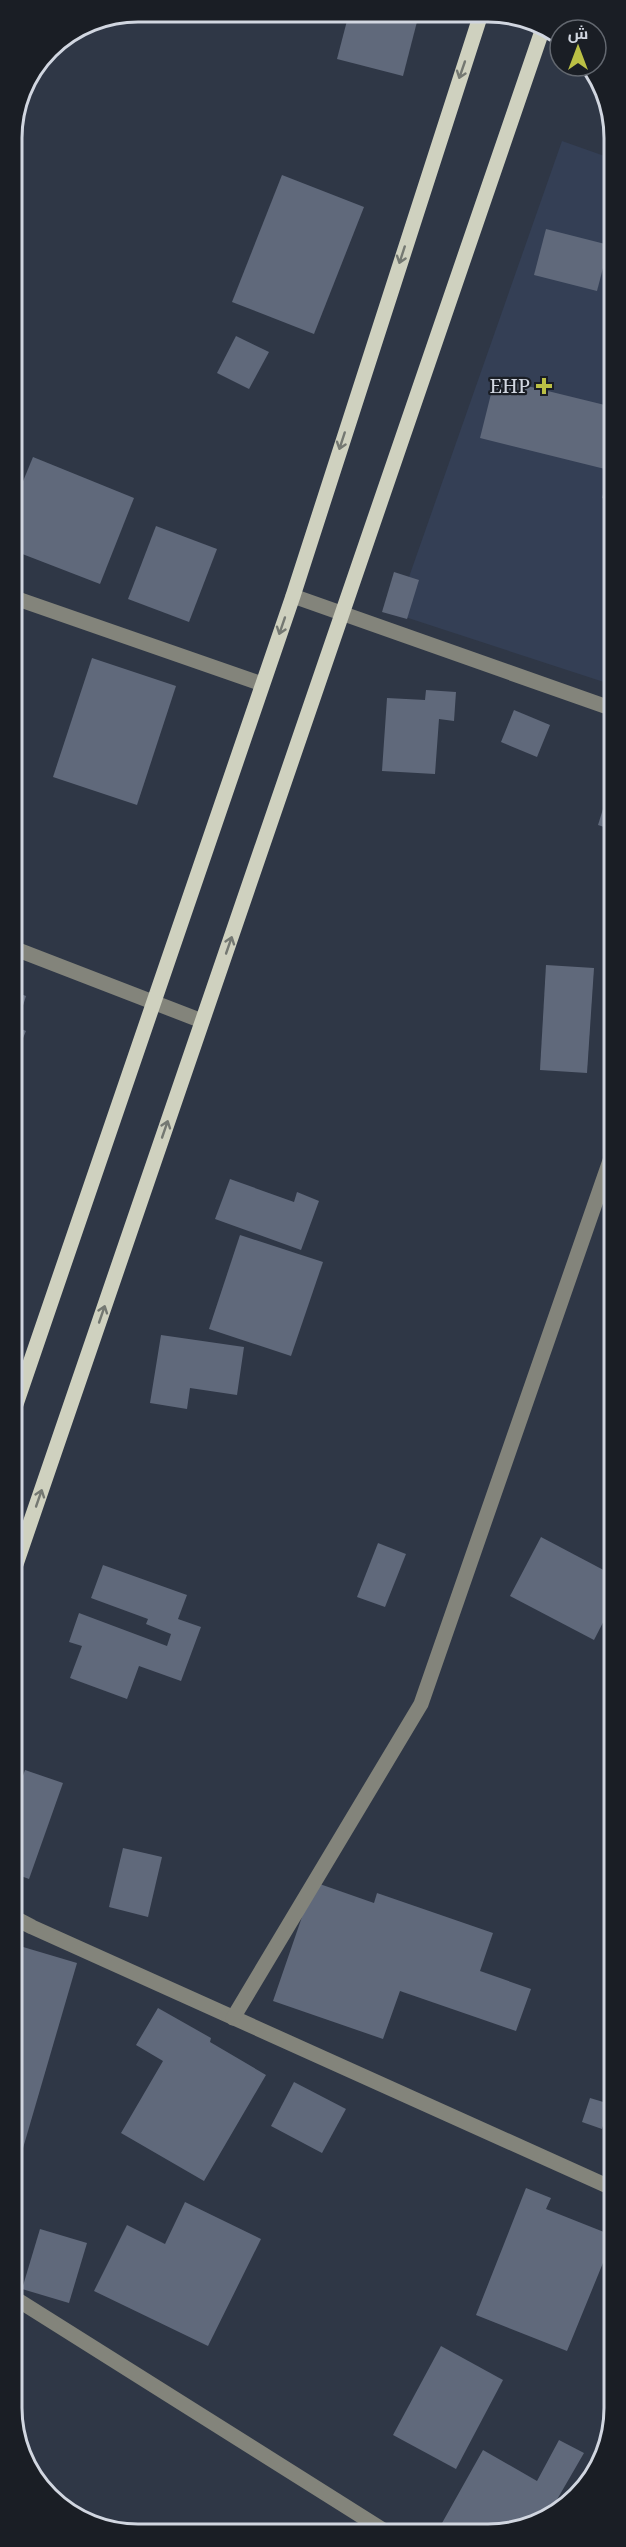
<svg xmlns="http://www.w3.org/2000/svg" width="626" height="2547" font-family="'Noto Serif',Cairo,serif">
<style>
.built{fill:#343f55}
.building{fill:#60697b}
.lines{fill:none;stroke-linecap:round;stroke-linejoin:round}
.minor{stroke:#83847b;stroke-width:15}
.major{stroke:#cfd1bf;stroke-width:15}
.oneway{stroke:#747872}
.poi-dot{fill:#bbc045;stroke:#1a1e25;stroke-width:2}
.labels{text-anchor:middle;stroke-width:4.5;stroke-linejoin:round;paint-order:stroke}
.poi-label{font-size:20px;fill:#d1d6e0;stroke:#1a1e25;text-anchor:end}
.rim{fill:none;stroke:#d1d6e0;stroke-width:3}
</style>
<rect width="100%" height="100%" fill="#2f3746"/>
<polygon class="built" points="562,141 613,159 613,685 396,614"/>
<g class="building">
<polygon points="349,13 419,14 403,76 337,59"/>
<polygon points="282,175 364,207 314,334 232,302"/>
<polygon points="546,229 609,245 597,291 534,275"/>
<polygon points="612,287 613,287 613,308 607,306"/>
<polygon points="236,336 269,352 249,389 217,373"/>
<polygon points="495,378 613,407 613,501 602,498 609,470 480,438"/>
<polygon points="33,457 134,498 100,584 12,550 12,508"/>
<polygon points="156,526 217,549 189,622 128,599"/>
<polygon points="394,572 419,580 407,619 382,612"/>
<polygon points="12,634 22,637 13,664 12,663"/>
<polygon points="612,639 613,639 613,674 604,672"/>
<polygon points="92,658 176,686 137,805 53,777"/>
<polygon points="426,690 456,692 454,721 439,719 435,774 382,771 387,698 425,700"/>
<polygon points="514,710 550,725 537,757 501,742"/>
<polygon points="613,777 613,830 598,825"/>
<polygon points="546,965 594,968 587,1073 540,1070"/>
<polygon points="13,991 26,996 21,1012 13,1009"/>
<polygon points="13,1025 26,1031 13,1062"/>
<polygon points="230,1179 294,1202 297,1192 319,1201 301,1250 215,1219"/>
<polygon points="240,1235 323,1262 291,1356 209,1329"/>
<polygon points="161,1335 244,1347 237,1395 190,1388 187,1409 150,1403"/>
<polygon points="541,1537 613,1575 613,1603 594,1640 510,1596"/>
<polygon points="378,1543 406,1554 385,1607 357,1597"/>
<polygon points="103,1565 187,1595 178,1619 201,1627 181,1681 139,1666 127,1699 70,1678 82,1646 69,1642 79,1613 167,1646 171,1634 146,1624 148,1619 91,1598"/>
<polygon points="25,1770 63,1783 29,1879 13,1873 13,1804"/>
<polygon points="123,1848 162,1857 148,1917 109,1907"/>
<polygon points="314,1882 374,1903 377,1893 493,1933 480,1971 531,1989 516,2031 400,1991 383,2039 273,2001"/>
<polygon points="13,1944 77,1963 14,2179 13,2178"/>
<polygon points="158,2008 211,2038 210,2042 266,2075 204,2181 121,2133 163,2061 136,2045"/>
<polygon points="294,2082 346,2109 322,2153 271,2126"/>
<polygon points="590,2098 610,2104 602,2129 582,2122"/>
<polygon points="526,2188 551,2198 546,2209 614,2236 567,2351 476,2315"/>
<polygon points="185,2202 261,2239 208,2346 94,2291 127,2225 165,2244"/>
<polygon points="40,2229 87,2243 69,2303 22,2289"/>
<polygon points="441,2346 503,2380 456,2469 393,2435"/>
<polygon points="559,2440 584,2453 544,2522 504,2534 437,2532 483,2450 537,2481"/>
</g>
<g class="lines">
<g class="minor">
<polyline points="293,596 613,709"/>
<polyline points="12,597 262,684"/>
<polyline points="13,948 202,1021"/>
<polyline points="13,1917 32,1927 614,2189"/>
<polyline points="233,2018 421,1704 613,1152"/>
<polyline points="13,2297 388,2533"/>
</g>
<g class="major">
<polyline points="13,1413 293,596 481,14"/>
<polyline points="13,1573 542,31"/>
</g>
</g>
<defs><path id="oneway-shaft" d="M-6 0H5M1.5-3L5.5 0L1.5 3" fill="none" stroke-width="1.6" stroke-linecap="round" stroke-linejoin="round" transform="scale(1.5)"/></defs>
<g class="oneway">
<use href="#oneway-shaft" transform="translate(462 70) rotate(109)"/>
<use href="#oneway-shaft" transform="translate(402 255) rotate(108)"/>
<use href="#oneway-shaft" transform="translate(342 441) rotate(108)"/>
<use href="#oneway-shaft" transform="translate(282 626) rotate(109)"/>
<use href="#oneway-shaft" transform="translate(229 945) rotate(-71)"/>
<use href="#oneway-shaft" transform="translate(165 1129) rotate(-71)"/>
<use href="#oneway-shaft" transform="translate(102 1314) rotate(-71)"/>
<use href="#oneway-shaft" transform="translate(39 1498) rotate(-71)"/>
</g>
<path class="poi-dot" d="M541 377h6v6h6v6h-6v6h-6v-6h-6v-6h6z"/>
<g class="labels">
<g class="poi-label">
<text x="530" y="393">EHP</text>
</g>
</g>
<path d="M0 0H626V2547H0ZM138 22H488A116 116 0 0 1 604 138V2408A116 116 0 0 1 488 2524H138A116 116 0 0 1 22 2408V138A116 116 0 0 1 138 22Z" fill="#1a1e25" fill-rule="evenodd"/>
<path class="rim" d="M138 22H488A116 116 0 0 1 604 138V2408A116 116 0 0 1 488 2524H138A116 116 0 0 1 22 2408V138A116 116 0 0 1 138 22Z"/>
<g transform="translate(578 48)"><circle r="28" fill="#1a1e25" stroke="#636870" stroke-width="1.5"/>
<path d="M0-4.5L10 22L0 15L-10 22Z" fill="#bbc045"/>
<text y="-9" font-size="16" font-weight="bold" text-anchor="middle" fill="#d1d6e0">ش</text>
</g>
</svg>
